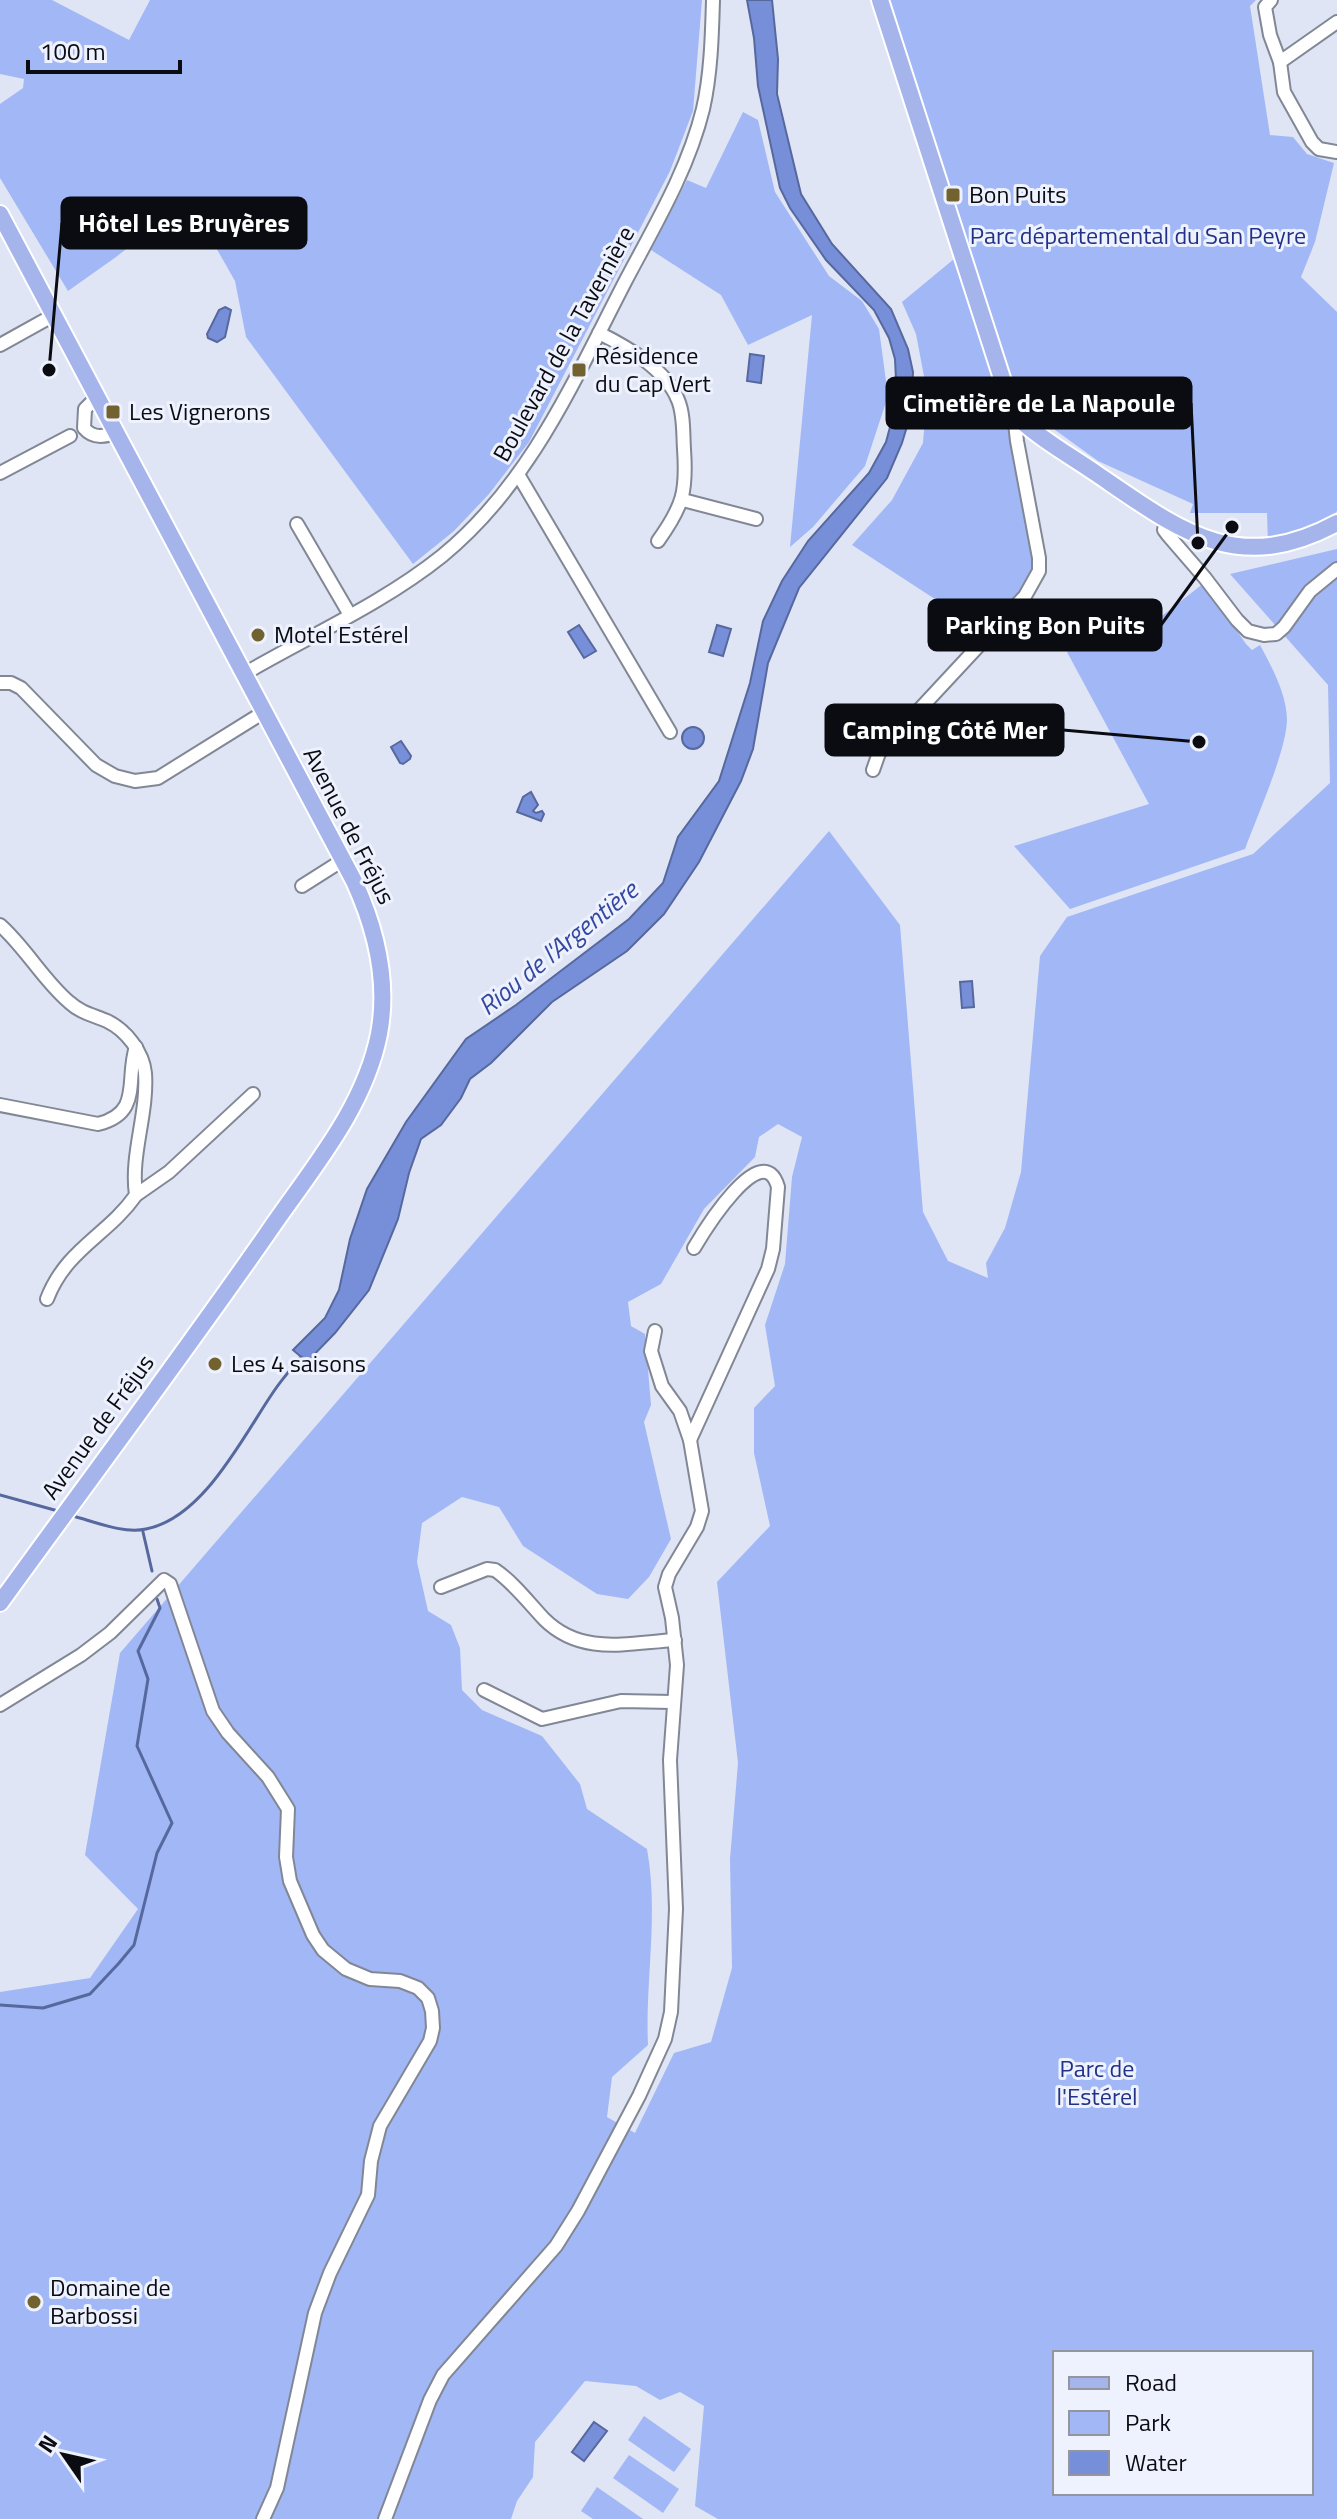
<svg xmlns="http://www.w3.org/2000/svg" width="1337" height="2519" font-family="'Titillium Web',sans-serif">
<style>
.green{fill:#a2b7f6;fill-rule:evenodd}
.water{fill:#778fd9;stroke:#56689d;stroke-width:2}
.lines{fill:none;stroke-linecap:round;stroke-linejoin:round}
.stream{stroke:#56689d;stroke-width:3}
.minor-casing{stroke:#828795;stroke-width:16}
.major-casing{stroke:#fff;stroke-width:20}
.minor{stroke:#fff;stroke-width:12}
.major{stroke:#a5b5ec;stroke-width:16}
.poi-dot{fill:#72622f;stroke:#eef2fe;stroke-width:3}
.labels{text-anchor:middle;stroke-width:6;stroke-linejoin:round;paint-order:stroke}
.poi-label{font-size:24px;fill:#0a0c11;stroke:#eef2fe;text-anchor:start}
.park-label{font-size:24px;fill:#213186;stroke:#eef2fe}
.street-label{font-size:24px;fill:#0a0c11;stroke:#eef2fe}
.water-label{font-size:26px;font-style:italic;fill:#3448a0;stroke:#eef2fe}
.leader{fill:none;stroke:#0a0c11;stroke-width:3}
.callout-dot{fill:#0a0c11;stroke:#eef2fe;stroke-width:3}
.callout{fill:#0a0c11;stroke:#0a0c11;stroke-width:3}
.callout-label{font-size:26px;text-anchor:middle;font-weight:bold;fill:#fff}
</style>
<rect width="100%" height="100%" fill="#dfe5f4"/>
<g class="green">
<polygon points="0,0 52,0 129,40 150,0 702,0 693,111 670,171 529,442 489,494 454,531 413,564 246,337 235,281 189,200 116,257 68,291 0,178 0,104 23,88 24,79 0,74"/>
<polygon points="887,0 1256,0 1250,6 1270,135 1293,137 1307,154 1334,163 1315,242 1301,277 1337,312 1337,511 1329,520 1268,543 1267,513 1190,513 1193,504 1098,461 1026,409 1011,383 923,103"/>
<polygon points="743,112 758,120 775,192 829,276 862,301 879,329 888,396 865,466 813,527 790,547 812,315 748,345 721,295 651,250 687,180 706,188"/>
<polygon points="954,259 1011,425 1035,572 1019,595 984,631 852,545 892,500 923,443 927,392 916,334 902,302"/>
<path d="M1337,549V2519H718L695,2506L704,2406L680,2392L660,2400L636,2386L585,2381L535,2442L533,2477L517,2501L511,2519H0V1992L90,1978L138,1909L85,1855L120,1653L829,831L900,925L923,1212L948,1261L988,1278L986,1263L1005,1228L1021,1172L1040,956L1067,917L1253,854L1330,783L1328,685L1230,574ZM778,1124L802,1137L792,1177L785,1264L765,1325L775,1386L754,1408V1453L770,1526L717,1582L738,1763L730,1859L732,1968L711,2042L674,2053L635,2133L607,2117L612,2077L648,2045C645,1980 659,1914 647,1849L587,1809L580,1784L542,1736L482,1710L462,1690L460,1648L451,1625L428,1611L417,1562L422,1523L462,1497L499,1507L523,1546L597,1594L628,1599L649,1577L671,1539L644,1422L651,1405L645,1334L631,1326L628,1302L661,1284L704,1209L755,1157L759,1137ZM1055,2353H1311V2493H1055Z"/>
<path d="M1204,583L1246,644L1252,650L1260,645C1272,667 1287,695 1287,720C1286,752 1257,816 1245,849L1070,909L1014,846L1149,804L1067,652L1089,623L1158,619Z"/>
<polygon points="644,2416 691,2449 674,2472 628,2440"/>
<polygon points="629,2455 679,2489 663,2513 613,2478"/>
<polygon points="597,2487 643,2519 593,2519 581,2511"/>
</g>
<g class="water">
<polygon points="747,0 772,0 778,59 777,94 801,194 832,244 891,309 908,349 913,372 911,413 902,443 887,478 799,588 768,663 753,749 741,781 699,862 664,914 627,951 552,1002 491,1063 470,1079 461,1098 441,1125 421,1139 409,1173 398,1219 369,1290 335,1333 307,1362 293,1350 325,1318 339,1290 350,1239 367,1189 406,1122 466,1039 516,1005 629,919 663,883 678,837 719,781 750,683 763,621 782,581 808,541 869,473 886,442 897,401 895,359 889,338 874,310 826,260 790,208 780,188 758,86 754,38"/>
<polygon points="225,307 231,310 225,337 217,342 208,338 207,334 219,310"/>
<polygon points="750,354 764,356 761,383 747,381"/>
<polygon points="579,625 596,651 584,658 568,632"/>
<polygon points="717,625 731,629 723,656 709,652"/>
<circle cx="693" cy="738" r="11"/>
<polygon points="401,741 411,756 410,759 403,764 400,763 391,747"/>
<polygon points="531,792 538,805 533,811 536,813 542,811 544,814 541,821 517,812 523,797"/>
<polygon points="972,981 974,1007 962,1008 960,982"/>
<polygon points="594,2422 607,2431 584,2461 572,2452"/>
</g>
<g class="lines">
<g class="stream">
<polyline points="0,1495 58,1511"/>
<path d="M73,1516C95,1522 124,1534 146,1529C204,1518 243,1436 274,1391C282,1379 292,1368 301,1357"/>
<polyline points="143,1532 152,1571"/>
<polyline points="0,2005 43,2008 90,1994 119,1963 134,1945 157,1853 172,1823 137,1746 148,1679 138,1651 160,1608 157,1599"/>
</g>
<defs>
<g id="minor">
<polyline points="1271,0 1265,7 1270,35 1280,62 1284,92 1312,142 1319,149 1337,152"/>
<polyline points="1280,62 1337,22"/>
<path d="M599,333C627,347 666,369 678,400C684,414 683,433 684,449C687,492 683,506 658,541"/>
<polyline points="0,345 54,315"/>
<path d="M97,397L85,409L84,428C93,439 105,437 117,432"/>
<polyline points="0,473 70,436"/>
<polyline points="519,476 670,732"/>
<polyline points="683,500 756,519"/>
<polyline points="1166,520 1164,530 1167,534 1205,578 1237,620 1248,631 1264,635 1276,634 1284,627 1310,591 1337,569"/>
<polyline points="297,524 350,615"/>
<path d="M244,674C309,636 382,604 442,556C531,483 574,380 626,280C655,225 688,170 703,109C711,74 712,35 713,0"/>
<polyline points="0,683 11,683 21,688 96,765 115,776 135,781 158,778 264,712"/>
<polyline points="873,770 879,753 1025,596 1039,571 1039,558 1017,441 1015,423 1017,417"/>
<polyline points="302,886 343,860"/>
<path d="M0,925C26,948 43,980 69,1002C81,1013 93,1015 107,1021C126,1030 143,1052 145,1073C148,1114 130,1155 136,1195C108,1235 66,1249 47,1299"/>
<path d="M0,1105L98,1124C143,1113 125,1079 136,1047"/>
<polyline points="136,1195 169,1172 253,1094"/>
<path d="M690,1440L768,1269L773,1249L778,1187C763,1135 704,1231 694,1248"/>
<path d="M441,1587L487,1569L495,1570C513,1582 529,1603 544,1619C581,1656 627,1643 675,1640"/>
<polyline points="484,1690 542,1719 621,1701 672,1702"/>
<polyline points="0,1705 81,1655 110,1633 164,1580 170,1584 213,1711 228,1733 268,1777 288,1809 286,1857 290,1881 313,1935 323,1950 346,1969 370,1979 400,1981 418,1988 428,1998 432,2011 433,2028 430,2041 380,2126 371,2161 368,2195 330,2273 315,2313 277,2488 263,2519"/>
<polyline points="385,2519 430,2400 443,2375 556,2246 578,2211 639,2096 665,2039 671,2012 676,1909 670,1760 677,1665 672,1618 665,1587 669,1574 697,1527 702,1511 690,1440 680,1411 662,1386 651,1351 655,1331"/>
</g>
<g id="major">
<path d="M880,0L1009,400L1017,417C1040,439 1071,456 1097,474C1179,530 1237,577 1337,523"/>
<path d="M0,214L354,881C376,929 389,981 379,1034C364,1110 309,1172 267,1234C180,1359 89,1480 0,1603"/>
</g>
</defs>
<use href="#minor" class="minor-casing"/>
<use href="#major" class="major-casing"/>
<use href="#minor" class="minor"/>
<use href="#major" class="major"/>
</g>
<g class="poi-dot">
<rect x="945" y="187" width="16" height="16" rx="4"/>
<rect x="571" y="362" width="16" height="16" rx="4"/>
<rect x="105" y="404" width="16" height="16" rx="4"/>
<circle cx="258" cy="635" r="8"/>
<circle cx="215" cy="1364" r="8"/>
<circle cx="34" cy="2302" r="8"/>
</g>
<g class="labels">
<g class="poi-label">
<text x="969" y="203">Bon Puits</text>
<text x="595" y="364">Résidence<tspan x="595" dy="28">du Cap Vert</tspan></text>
<text x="129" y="420">Les Vignerons</text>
<text x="274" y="643">Motel Estérel</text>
<text x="231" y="1372">Les 4 saisons</text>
<text x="50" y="2296">Domaine de<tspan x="50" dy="28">Barbossi</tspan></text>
</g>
<g class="park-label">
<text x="1138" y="244">Parc départemental du San Peyre</text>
<text x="1097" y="2077">Parc de<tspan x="1097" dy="28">l'Estérel</tspan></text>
</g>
<g class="street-label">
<text transform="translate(564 344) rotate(-61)" y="8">Boulevard de la Tavernière</text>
<text transform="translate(349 826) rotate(63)" y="8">Avenue de Fréjus</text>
<text transform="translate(98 1427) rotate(-54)" y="8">Avenue de Fréjus</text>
</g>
<g class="water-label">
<text transform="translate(558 948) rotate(-39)" y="9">Riou de l'Argentière</text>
</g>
</g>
<path class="leader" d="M49 370L62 223M1198 543L1191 403M1232 527L1161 625M1199 742L1063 730"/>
<g class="callout-dot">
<circle cx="49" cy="370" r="8"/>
<circle cx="1198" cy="543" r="8"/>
<circle cx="1232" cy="527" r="8"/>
<circle cx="1199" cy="742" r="8"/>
</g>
<g class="callout">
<rect x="62" y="198" width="244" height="50" rx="8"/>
<rect x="887" y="378" width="304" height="50" rx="8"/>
<rect x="929" y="600" width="232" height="50" rx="8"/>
<rect x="826" y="705" width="237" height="50" rx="8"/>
</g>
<g class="callout-label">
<text x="184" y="232">Hôtel Les Bruyères</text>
<text x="1039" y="412">Cimetière de La Napoule</text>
<text x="1045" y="634">Parking Bon Puits</text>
<text x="945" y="739">Camping Côté Mer</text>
</g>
<rect x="1053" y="2351" width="260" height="144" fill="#eef2fe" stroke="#93969f" stroke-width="2"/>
<rect x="1069" y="2377" width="40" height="12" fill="#a5b5ec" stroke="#93969f" stroke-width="2"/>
<text x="1125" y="2391" font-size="24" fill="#0a0c11">Road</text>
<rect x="1069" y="2411" width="40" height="24" fill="#a2b7f6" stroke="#93969f" stroke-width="2"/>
<text x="1125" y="2431" font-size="24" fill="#0a0c11">Park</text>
<rect x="1069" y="2451" width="40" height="24" fill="#778fd9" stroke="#93969f" stroke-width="2"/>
<text x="1125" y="2471" font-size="24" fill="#0a0c11">Water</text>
<g transform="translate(64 2455) rotate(304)" stroke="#eef2fe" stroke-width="6" paint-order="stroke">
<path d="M0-6L14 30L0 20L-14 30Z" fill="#0a0c11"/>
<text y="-12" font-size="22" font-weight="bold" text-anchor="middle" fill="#0a0c11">N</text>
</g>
<path d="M28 60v12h152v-12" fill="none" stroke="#0a0c11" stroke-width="4"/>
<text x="40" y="60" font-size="24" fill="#0a0c11" stroke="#eef2fe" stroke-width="6" paint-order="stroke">100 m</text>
</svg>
